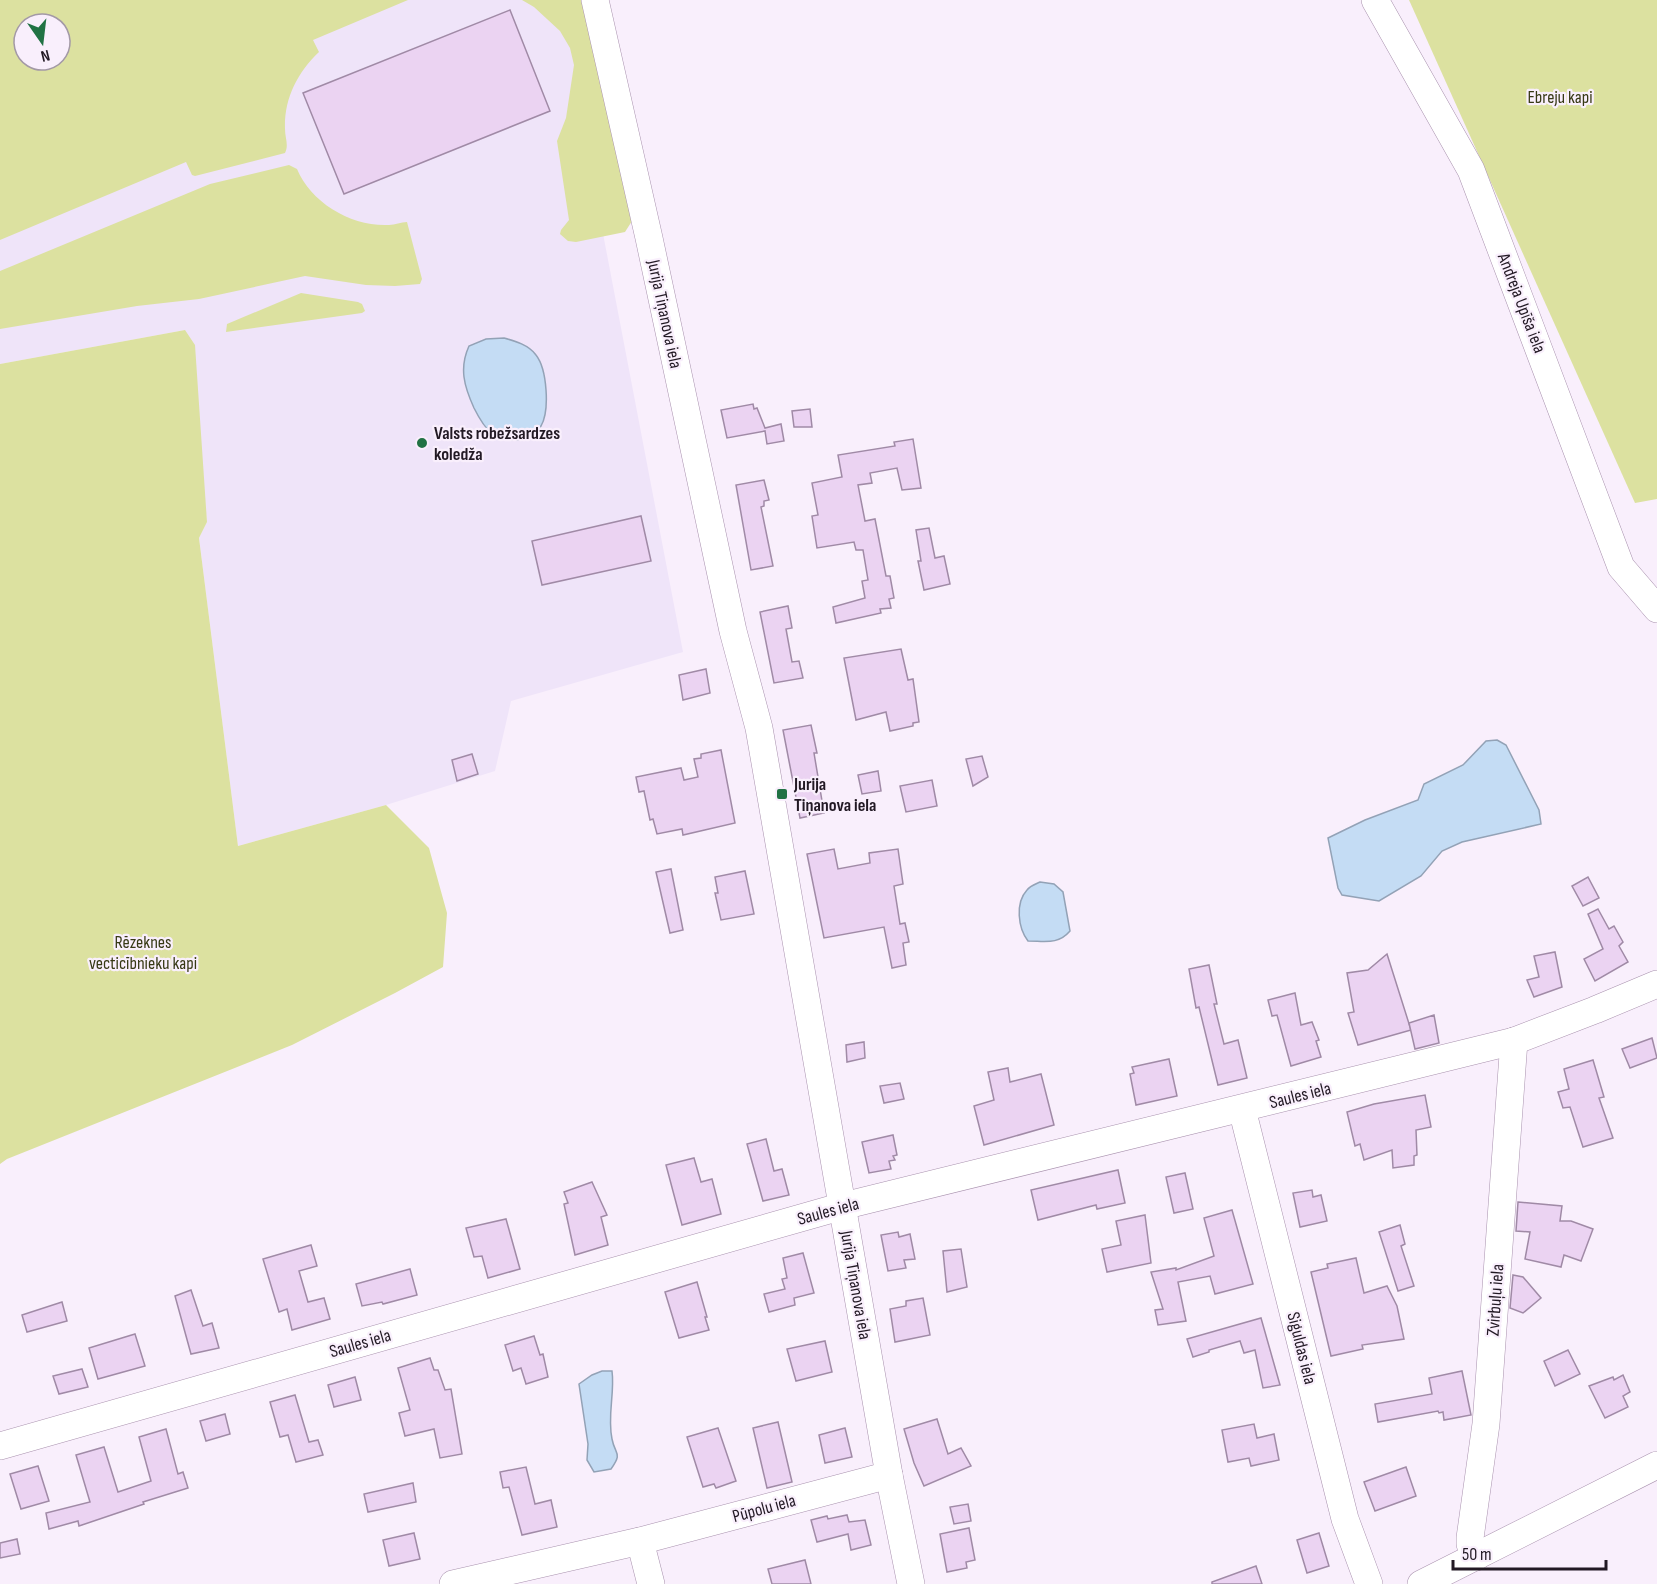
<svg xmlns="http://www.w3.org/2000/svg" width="1657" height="1584" font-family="'Sofia Sans Condensed',sans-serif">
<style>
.education{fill:#efe4f9;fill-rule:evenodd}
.green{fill:#dce1a0;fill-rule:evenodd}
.water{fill:#c4dcf4;stroke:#93a2b6;stroke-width:1.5}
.building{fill:#ebd3f2;stroke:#a08aa6;stroke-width:1.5}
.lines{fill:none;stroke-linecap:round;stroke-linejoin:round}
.minor-casing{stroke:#a992ae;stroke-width:28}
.minor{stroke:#fff;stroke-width:27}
.poi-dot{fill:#217244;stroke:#f9effc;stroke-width:2}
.labels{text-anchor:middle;stroke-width:4.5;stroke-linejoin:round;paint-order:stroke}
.park-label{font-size:18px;fill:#373915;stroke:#f9effc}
.street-label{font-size:18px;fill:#221924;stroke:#f9effc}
.poi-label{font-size:18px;font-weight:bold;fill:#221924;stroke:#f9effc;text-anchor:start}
</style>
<rect width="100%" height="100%" fill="#f9effc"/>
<path class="education" d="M0,0H558L575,57L574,82L683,652L511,701L495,771L386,805L238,846L199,538L207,522L185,330L0,364ZM24,24H60V60H24Z"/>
<g class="green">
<path d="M0,0H408L313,40L319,52C297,73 284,99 285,129C285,138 289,145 285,153L195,176L192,175L186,162L0,240ZM24,24H60V60H24Z"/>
<polygon points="522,0 584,0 632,221 625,232 576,242 568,241 560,234 561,230 569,220 557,141 566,118 574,65 570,48 560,31 534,7"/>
<polygon points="1409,0 1657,0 1657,499 1635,503"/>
<path d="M289,165L297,169C311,203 352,227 389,225C395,225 401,222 407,222L422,279L420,284L395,286L366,285L305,276L199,299L137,306L0,329V271L210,184Z"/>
<polygon points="301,293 358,302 362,304 365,311 362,313 226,332 227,324"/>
<polygon points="185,330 195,345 207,522 199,538 238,846 386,805 429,848 447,913 443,967 395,993 292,1045 7,1159 0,1164 0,364"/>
</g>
<g class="water">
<path d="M504,338C515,341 529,345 536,355C547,369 550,410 541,426C537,432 529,438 523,439C495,444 485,430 474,408C464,386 459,368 469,346L486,339Z"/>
<polygon points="1497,740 1506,745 1539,810 1541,824 1462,842 1442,851 1421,876 1379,901 1342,895 1338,888 1328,838 1365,820 1418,800 1424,784 1463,765 1486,741"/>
<path d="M1040,882L1054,884L1063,892L1070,931C1058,945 1045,941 1028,941C1018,928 1015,903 1027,890C1030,886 1036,884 1040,882Z"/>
<path d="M602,1371H612C615,1393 607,1416 612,1439C615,1455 623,1452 611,1469L594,1472L587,1460L588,1444L579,1384L592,1375Z"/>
</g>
<g class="building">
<polygon points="510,10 550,111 344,194 303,93"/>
<polygon points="753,404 754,409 757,408 765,428 781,424 784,441 767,444 765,431 727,438 721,410"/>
<polygon points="810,409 812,427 794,427 792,411"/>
<polygon points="913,439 921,488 902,490 897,468 870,473 872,483 858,485 865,521 875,519 886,576 890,576 894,598 889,599 891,608 880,609 881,613 836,623 833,607 865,598 862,581 868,580 863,550 856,550 854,542 817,548 812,516 818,515 812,483 842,477 838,455 895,446 894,442"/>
<polygon points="764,480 769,500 764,501 764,506 761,507 773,566 751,570 736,485"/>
<polygon points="641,516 651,561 542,585 532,541"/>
<polygon points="929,528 935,558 944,556 950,584 924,590 918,561 921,561 916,530"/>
<polygon points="788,606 792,628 786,629 792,662 799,661 803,678 774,683 760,612"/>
<polygon points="901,649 908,680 913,679 919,722 913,723 913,726 890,731 886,712 856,720 844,658"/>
<polygon points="706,669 710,693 683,700 679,675"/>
<polygon points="811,725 817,753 814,753 824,813 800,818 783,730"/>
<polygon points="721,750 735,823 683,835 682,829 657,834 653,819 650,820 644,791 639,792 636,777 681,768 684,780 698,777 694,759 701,758 701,754"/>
<polygon points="472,754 478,774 457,781 452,760"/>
<polygon points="982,756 988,777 973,786 966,759"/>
<polygon points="878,771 881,791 862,794 858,775"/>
<polygon points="932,780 937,806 906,812 900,786"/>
<polygon points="834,849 838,869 870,863 869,853 898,849 903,884 894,886 900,924 905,923 909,942 903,943 906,965 892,968 884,927 824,938 807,854"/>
<polygon points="671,869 683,930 670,933 656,872"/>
<polygon points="745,871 754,914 721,920 715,893 718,893 715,877"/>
<polygon points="1588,877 1599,898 1583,906 1572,886"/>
<polygon points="1598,909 1609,929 1614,926 1623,942 1619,946 1628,962 1595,981 1584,959 1603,949 1588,914"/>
<polygon points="1555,952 1562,987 1534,997 1527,980 1539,977 1534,956"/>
<polygon points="1387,954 1411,1030 1358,1045 1348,1013 1354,1012 1347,973 1368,970"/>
<polygon points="1209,965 1217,1004 1214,1004 1224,1044 1238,1040 1247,1078 1218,1085 1199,1007 1196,1008 1189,969"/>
<polygon points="1295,993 1301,1025 1312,1022 1319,1040 1316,1041 1321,1057 1291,1066 1277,1015 1272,1016 1268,1000"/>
<polygon points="1434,1015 1439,1043 1415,1049 1409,1023"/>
<polygon points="1652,1038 1657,1058 1630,1068 1622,1049"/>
<polygon points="864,1042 865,1058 847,1062 846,1045"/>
<polygon points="1169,1059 1177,1096 1136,1105 1130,1074 1134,1073 1132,1067"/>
<polygon points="1593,1060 1604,1097 1599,1098 1613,1138 1583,1147 1570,1107 1563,1108 1558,1092 1569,1089 1564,1069"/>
<polygon points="1008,1068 1010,1082 1041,1074 1054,1125 984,1145 974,1106 994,1100 988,1072"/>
<polygon points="900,1083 904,1099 884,1103 880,1086"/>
<polygon points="1425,1095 1431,1127 1416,1130 1417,1155 1414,1156 1414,1165 1393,1168 1392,1150 1364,1160 1360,1144 1355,1146 1347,1112 1374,1104"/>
<polygon points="893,1135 897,1155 893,1156 895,1160 889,1161 891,1169 869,1173 862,1142"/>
<polygon points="766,1139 774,1171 782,1169 789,1195 763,1201 747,1144"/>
<polygon points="694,1158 701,1182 712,1179 721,1214 682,1225 666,1165"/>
<polygon points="1118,1170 1125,1203 1097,1209 1096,1205 1038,1220 1031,1190"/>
<polygon points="1185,1173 1193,1209 1174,1213 1166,1177"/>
<polygon points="592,1182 607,1215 601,1217 608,1245 575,1255 564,1204 568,1203 564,1192"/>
<polygon points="1312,1190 1313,1197 1321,1195 1327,1221 1300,1227 1293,1193"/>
<polygon points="1518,1202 1562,1206 1560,1221 1571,1221 1593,1229 1581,1261 1564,1255 1561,1267 1525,1259 1530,1232 1516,1231"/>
<polygon points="1232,1210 1253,1284 1215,1294 1210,1276 1178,1282 1186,1321 1158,1325 1155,1310 1163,1309 1151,1272 1176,1268 1176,1270 1214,1256 1204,1218"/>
<polygon points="1145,1215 1151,1263 1107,1272 1102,1249 1121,1245 1116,1221"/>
<polygon points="506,1219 520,1269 488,1278 482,1256 474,1257 466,1228"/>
<polygon points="1400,1225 1405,1244 1401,1246 1414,1286 1398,1291 1379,1232"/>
<polygon points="898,1232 899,1237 910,1234 915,1259 904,1260 906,1268 888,1271 881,1235"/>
<polygon points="311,1245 317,1266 299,1271 308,1302 324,1298 330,1319 292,1330 287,1309 279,1312 263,1259"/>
<polygon points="961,1249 967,1287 947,1292 943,1251"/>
<polygon points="803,1253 814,1293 794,1298 795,1305 769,1312 764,1294 785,1289 782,1279 787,1278 783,1258"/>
<polygon points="1356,1258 1364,1293 1387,1286 1397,1306 1404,1339 1362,1345 1363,1349 1331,1356 1311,1272 1328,1268 1327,1264"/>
<polygon points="410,1269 417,1295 383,1304 382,1302 362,1306 356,1284"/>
<polygon points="1513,1275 1523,1277 1541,1298 1523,1313 1510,1308"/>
<polygon points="697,1282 707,1317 705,1317 709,1330 679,1338 665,1292"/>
<polygon points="191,1290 203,1326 212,1323 219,1348 191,1354 175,1296"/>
<polygon points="923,1298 930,1335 895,1342 890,1309 906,1306 906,1301"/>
<polygon points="62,1302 67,1321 27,1332 22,1315"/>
<polygon points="1261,1318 1280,1385 1263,1388 1255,1350 1244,1353 1240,1341 1209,1350 1209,1352 1193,1357 1187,1339"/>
<polygon points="135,1334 145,1366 98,1379 89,1348"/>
<polygon points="534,1336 540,1355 543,1354 548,1377 526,1384 521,1368 513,1371 505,1345"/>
<polygon points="825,1341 832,1372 796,1381 787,1349"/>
<polygon points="1568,1350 1580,1374 1555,1386 1544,1361"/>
<polygon points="430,1358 434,1370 438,1370 445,1390 451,1389 462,1454 440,1458 434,1429 405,1436 399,1413 410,1410 398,1368"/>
<polygon points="82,1369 88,1387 59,1394 53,1376"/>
<polygon points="1462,1371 1471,1415 1444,1420 1443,1412 1439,1413 1438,1411 1378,1422 1375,1404 1432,1394 1429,1378"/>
<polygon points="1623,1375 1630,1392 1623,1396 1628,1407 1605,1418 1589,1386 1613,1377 1614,1380"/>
<polygon points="355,1377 361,1400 334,1407 328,1385"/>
<polygon points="295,1395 309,1442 318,1440 323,1455 296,1462 288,1435 280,1437 270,1402"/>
<polygon points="225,1414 230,1434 206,1441 200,1421"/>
<polygon points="937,1419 948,1454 961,1448 971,1466 924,1486 914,1463 904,1429"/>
<polygon points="778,1422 792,1482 767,1488 753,1428"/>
<polygon points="1254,1424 1257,1438 1274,1434 1279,1460 1251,1466 1249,1458 1228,1462 1222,1430"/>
<polygon points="718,1428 736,1481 716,1488 714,1484 703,1487 687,1437"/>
<polygon points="845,1428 852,1457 825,1463 819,1435"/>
<polygon points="166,1429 178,1474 183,1472 188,1488 143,1502 144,1504 79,1526 78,1521 49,1529 46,1513 90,1502 76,1455 104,1447 118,1492 151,1481 139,1437"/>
<polygon points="38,1466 49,1501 21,1509 10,1474"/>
<polygon points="526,1467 535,1504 551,1500 557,1527 522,1535 509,1487 503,1488 500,1472"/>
<polygon points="1406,1467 1416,1496 1375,1511 1364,1482"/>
<polygon points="413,1483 416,1502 368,1512 364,1494"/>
<polygon points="968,1504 971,1521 954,1524 950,1507"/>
<polygon points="847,1515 849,1522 865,1520 871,1545 851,1550 848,1534 817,1542 811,1520 827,1516 828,1519"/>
<polygon points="969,1528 975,1560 966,1562 967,1568 947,1572 940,1534"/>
<polygon points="414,1533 420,1559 389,1566 383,1540"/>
<polygon points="1319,1533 1329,1566 1307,1573 1297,1540"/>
<polygon points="17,1539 20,1554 0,1558 0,1543"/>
<polygon points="805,1560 811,1584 772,1584 768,1569"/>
<polygon points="1256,1566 1262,1584 1212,1584 1212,1582"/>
</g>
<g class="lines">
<defs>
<g id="minor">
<polyline points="595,0 649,238 733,631 759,728 889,1475 911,1584"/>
<polyline points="1375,0 1471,170 1621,567 1657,609"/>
<polyline points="1242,1109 1345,1519 1369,1584"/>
<polyline points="0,1446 843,1206 1514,1041 1595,1010 1657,984"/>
<polyline points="640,1541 651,1584"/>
<polyline points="1476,1557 1470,1544 1470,1538 1486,1424 1514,1041"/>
<polyline points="453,1584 640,1541 889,1475"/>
<polyline points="1421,1584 1657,1465"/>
</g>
</defs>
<use href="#minor" class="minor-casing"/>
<use href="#minor" class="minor"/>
</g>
<g class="poi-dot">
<circle cx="422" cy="443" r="6"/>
<rect x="776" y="788" width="12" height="12" rx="3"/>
</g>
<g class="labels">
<g class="park-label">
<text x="1560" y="103">Ebreju kapi</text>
<text x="143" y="948">Rēzeknes<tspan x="143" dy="21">vecticībnieku kapi</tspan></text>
</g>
<g class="street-label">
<text transform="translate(1522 303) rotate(69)" y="6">Andreja Upīša iela</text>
<text transform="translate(665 314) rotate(78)" y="6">Jurija Tiņanova iela</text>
<text transform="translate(1300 1095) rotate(-14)" y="6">Saules iela</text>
<text transform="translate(828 1211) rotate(-15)" y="6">Saules iela</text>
<text transform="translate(856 1285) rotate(80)" y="6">Jurija Tiņanova iela</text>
<text transform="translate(1495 1300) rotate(-86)" y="6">Zvirbuļu iela</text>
<text transform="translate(360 1343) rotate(-16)" y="6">Saules iela</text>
<text transform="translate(1302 1348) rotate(76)" y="6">Siguldas iela</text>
<text transform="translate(764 1508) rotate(-15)" y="6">Pūpolu iela</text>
</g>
<g class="poi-label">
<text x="434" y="439">Valsts robežsardzes<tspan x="434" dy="21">koledža</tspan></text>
<text x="794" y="790">Jurija<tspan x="794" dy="21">Tiņanova iela</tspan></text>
</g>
</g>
<g transform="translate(42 42) rotate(166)"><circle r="28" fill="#f9effc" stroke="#a399a6" stroke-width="1.5"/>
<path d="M0-4.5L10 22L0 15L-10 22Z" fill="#217244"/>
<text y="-9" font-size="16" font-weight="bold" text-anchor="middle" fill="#221924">N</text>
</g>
<path d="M1453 1560v9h153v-9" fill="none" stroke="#221924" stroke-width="3"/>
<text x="1462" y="1560" font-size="18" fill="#221924" stroke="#f9effc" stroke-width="4.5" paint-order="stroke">50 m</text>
</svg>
